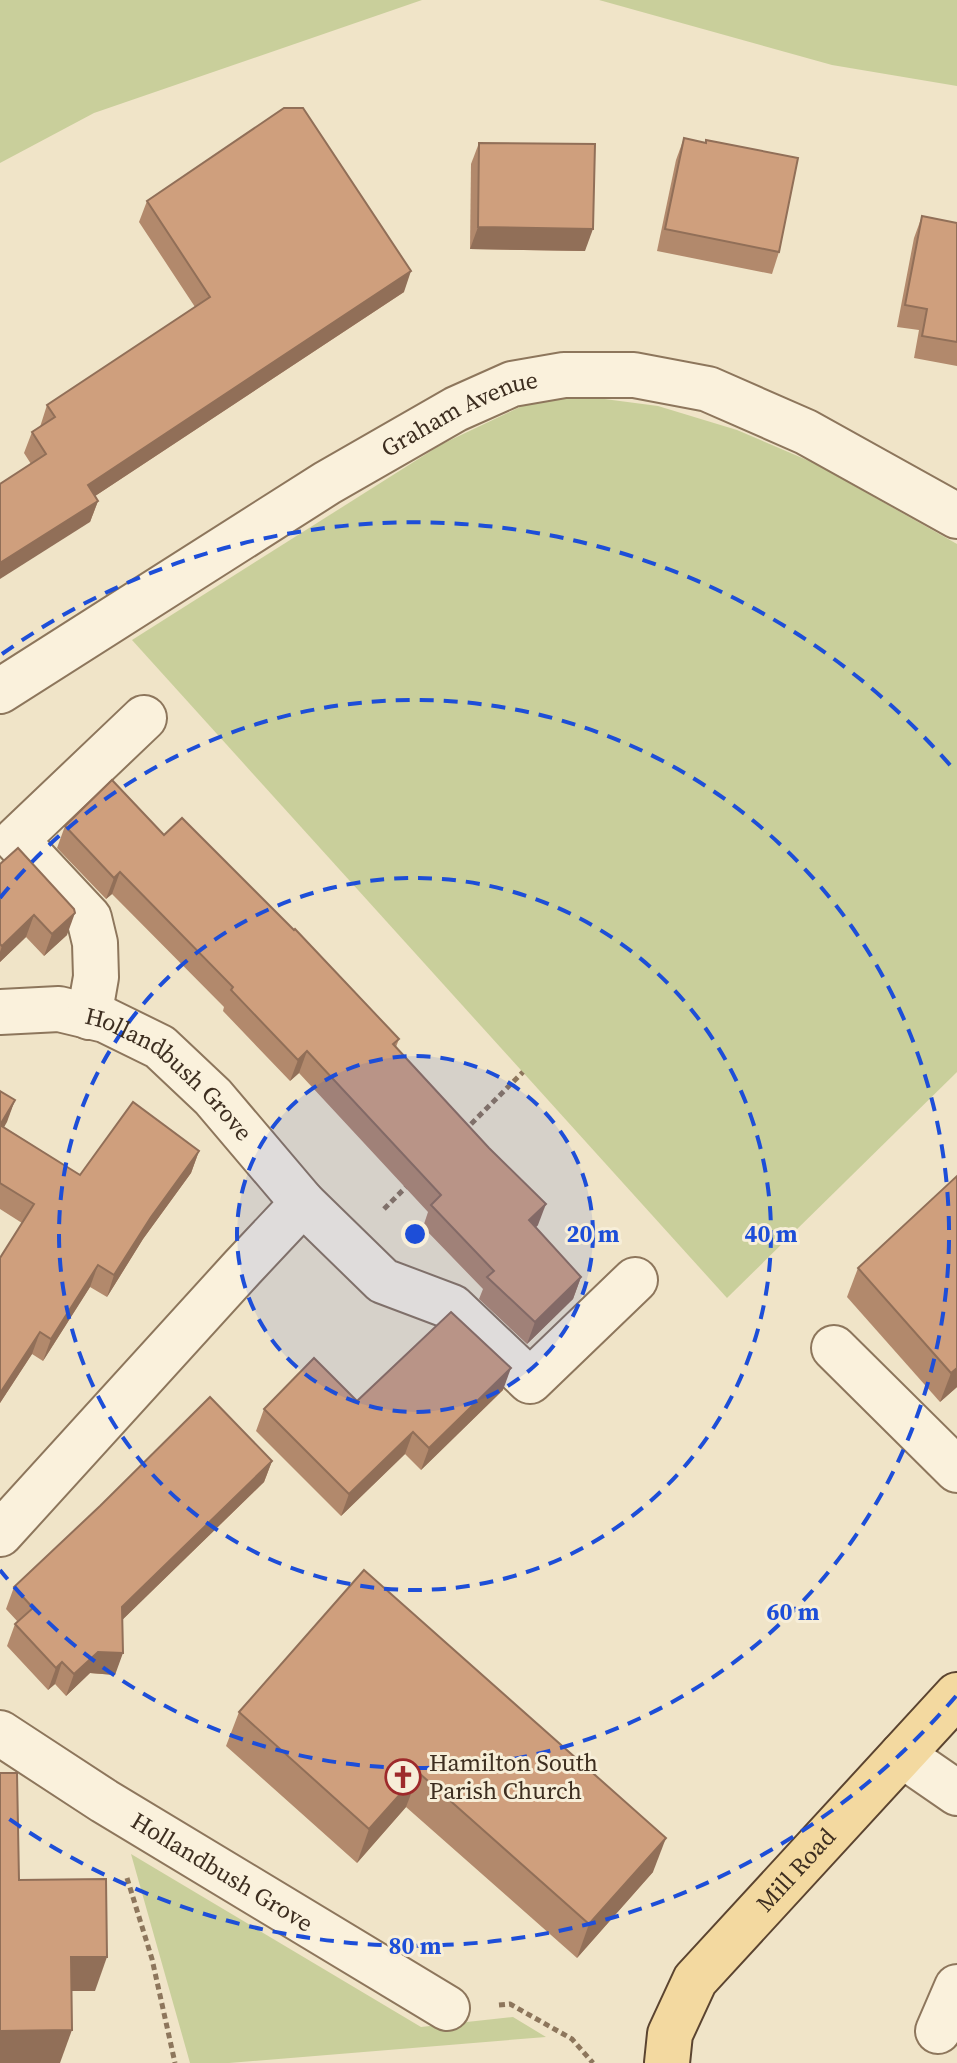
<svg xmlns="http://www.w3.org/2000/svg" width="957" height="2063" font-family="'Source Serif 4',serif">
<style>
.green{fill:#c9cf9b}
.lines{fill:none;stroke-linecap:round;stroke-linejoin:round}
.minor-casing{stroke:#8d765c;stroke-width:48}
.major-casing{stroke:#5b4430;stroke-width:48}
.path{stroke:#8d765c;stroke-width:5;stroke-dasharray:6 4;stroke-linecap:butt}
.minor{stroke:#faf1dc;stroke-width:44}
.major{stroke:#f3d9a0;stroke-width:44}
.wall{fill:#b2896c}
.shaded-wall{fill:#916f58}
.building{fill:#cf9f7d;stroke:#916f58;stroke-width:2}
.ring{fill:none;stroke:#1d4ed8;stroke-width:4;stroke-dasharray:14 10}
.labels{text-anchor:middle;stroke-width:6;stroke-linejoin:round;paint-order:stroke}
.street-label{font-size:24px;fill:#3d2e20;stroke:#f7eed8}
.poi-label{font-size:24px;fill:#3d2e20;stroke:#f7eed8;text-anchor:start}
.centre{fill:#1d4ed8;stroke:#f7eed8;stroke-width:4}
.ring-label{font-size:24px;text-anchor:middle;font-weight:bold;fill:#1d4ed8;stroke:#f7eed8;stroke-width:6;stroke-linejoin:round;paint-order:stroke}
</style>
<rect width="100%" height="100%" fill="#f0e4c8"/>
<g class="green">
<polygon points="0,0 422,0 94,113 0,163"/>
<polygon points="599,0 957,0 957,86 832,65"/>
<polygon points="574,395 658,406 737,430 814,463 957,544 957,1072 727,1298 132,640 442,444 522,406"/>
<polygon points="131,1854 421,2027 513,2017 546,2037 229,2063 190,2063"/>
</g>
<g class="lines">
<defs>
<g id="minor">
<path id="s1" d="M0,691L327,483L456,409L512,384L564,375H634L708,389L806,432L957,516"/>
<path id="s2" d="M0,1012L59,1009L105,1020L160,1047L213,1097L303,1203L383,1281L452,1307L530,1381L635,1280"/>
<polyline points="89,1017 96,977 95,943 89,918 16,840 144,718"/>
<polyline points="834,1348 957,1470"/>
<polyline points="0,1534 242,1268 303,1203"/>
<path id="s3" d="M0,1733L104,1801L447,2008"/>
<polyline points="902,1755 957,1793"/>
<polyline points="938,2031 957,1987"/>
</g>
<g id="major">
<path id="s4" d="M667,2063L670,2034L695,1980L957,1695"/>
</g>
</defs>
<use href="#minor" class="minor-casing"/>
<use href="#major" class="major-casing"/>
<g class="path">
<polyline points="464,1131 523,1072"/>
<polyline points="384,1209 408,1185"/>
<polyline points="127,1878 152,1959 175,2063"/>
<polyline points="499,2005 510,2004 572,2039 593,2063"/>
</g>
<use href="#minor" class="minor"/>
<use href="#major" class="major"/>
</g>
<g class="wall">
<polygon points="684,138 779,252 772,274 657,251 676,160"/>
<polygon points="479,143 585,251 470,249 471,164"/>
<polygon points="147,201 404,292 95,496 98,501 90,522 31,464 24,453 32,432 40,427 47,405 195,307 139,222"/>
<polygon points="922,216 957,223 957,366 914,358 919,330 897,327 914,238"/>
<polygon points="65,826 164,835 399,1039 396,1047 538,1225 535,1228 581,1277 573,1299 527,1344 479,1299 483,1289 423,1227 428,1212 299,1073 290,1081 223,1011 224,1007 112,894 106,899 57,848"/>
<polygon points="0,864 67,935 44,956 26,937 0,962"/>
<polygon points="0,1091 15,1100 4,1127 80,1175 199,1151 191,1173 143,1239 107,1297 90,1287 43,1361 32,1354 0,1403 0,1258 22,1223 0,1209"/>
<polygon points="957,1176 957,1387 940,1402 847,1297 858,1268"/>
<polygon points="503,1390 421,1470 405,1454 341,1516 256,1431 264,1409"/>
<polygon points="272,1461 264,1482 122,1620 115,1675 90,1673 66,1696 55,1684 48,1690 7,1646 15,1624 18,1622 6,1609 14,1587"/>
<polygon points="364,1570 653,1872 577,1958 406,1807 357,1863 226,1746 239,1712"/>
</g>
<g class="shaded-wall">
<polygon points="478,227 593,229 585,251 470,249"/>
<polygon points="411,271 404,292 80,506 88,485"/>
<polygon points="98,501 90,522 0,579 0,563"/>
<polygon points="120,872 112,894 106,899 114,878"/>
<polygon points="75,913 67,935 44,956 52,934"/>
<polygon points="34,915 26,937 0,962 0,952 2,946"/>
<polygon points="307,1051 299,1073 290,1081 298,1060"/>
<polygon points="15,1100 7,1122 0,1134 0,1125"/>
<polygon points="199,1151 191,1173 143,1239 107,1297 114,1275 151,1217"/>
<polygon points="546,1204 538,1225 521,1242 529,1220"/>
<polygon points="98,1265 90,1287 43,1361 51,1339"/>
<polygon points="581,1277 573,1299 527,1344 535,1322"/>
<polygon points="40,1332 32,1354 0,1403 0,1393"/>
<polygon points="511,1368 503,1390 421,1470 429,1448"/>
<polygon points="957,1368 957,1387 940,1402 951,1373"/>
<polygon points="413,1432 405,1454 341,1516 349,1494"/>
<polygon points="272,1461 264,1482 114,1628 122,1607"/>
<polygon points="98,1652 123,1653 115,1675 90,1673 66,1696 74,1674"/>
<polygon points="62,1662 55,1684 48,1690 56,1668"/>
<polygon points="419,1773 406,1807 357,1863 369,1829"/>
<polygon points="666,1838 653,1872 577,1958 589,1924"/>
<polygon points="71,1957 107,1957 95,1991 59,1991"/>
<polygon points="72,2030 60,2063 0,2063 0,2031"/>
</g>
<g class="building">
<polygon points="284,108 303,108 411,271 88,485 98,501 0,563 0,484 46,454 32,432 55,417 47,405 210,297 147,201"/>
<polygon points="684,138 706,143 706,140 798,158 779,252 665,229"/>
<polygon points="479,143 595,144 593,229 478,227"/>
<polygon points="922,216 957,223 957,342 922,336 927,309 905,305"/>
<polygon points="112,780 164,835 182,818 294,930 295,929 399,1039 393,1044 489,1148 546,1204 529,1220 581,1277 535,1322 487,1277 494,1271 431,1205 441,1195 307,1051 298,1060 231,990 233,987 120,872 114,878 65,826"/>
<polygon points="18,848 74,909 75,913 52,934 34,915 2,946 0,944 0,864"/>
<polygon points="0,1091 15,1100 0,1125 80,1175 133,1102 199,1151 151,1217 114,1275 98,1265 51,1339 40,1332 0,1393 0,1258 34,1204 0,1183"/>
<polygon points="957,1176 957,1368 951,1373 858,1268"/>
<polygon points="451,1312 511,1368 429,1448 413,1432 349,1494 264,1409 314,1358 357,1401"/>
<polygon points="210,1397 272,1461 122,1607 123,1653 98,1652 74,1674 62,1662 56,1668 15,1624 33,1608 14,1587 100,1506"/>
<polygon points="364,1570 666,1838 589,1924 419,1773 369,1829 239,1712"/>
<polygon points="0,1773 17,1773 19,1880 106,1879 107,1957 71,1957 72,2030 0,2031"/>
</g>
<circle cx="415" cy="1234" r="178" fill="#1d4ed8" fill-opacity=".12"/>
<g class="ring">
<circle cx="415" cy="1234" r="178"/>
<circle cx="415" cy="1234" r="356"/>
<path d="M0 898A534 534 0 1 1 0 1570"/>
<path d="M956 1696A712 712 0 0 1 2 1814M2 654A712 712 0 0 1 956 772"/>
</g>
<defs>
<symbol id="church-ring" viewBox="-11 -11 22 22"><circle r="9.5" fill="#f7eed8" stroke="#9e2a2b" stroke-width="1.5"/><path d="M-1.2-6h2.4v3.5h3.3v2.4h-3.3V6h-2.4V-.1h-3.3v-2.4h3.3Z" fill="#9e2a2b"/></symbol>
</defs>
<g fill-rule="evenodd">
<use href="#church-ring" x="383" y="1757" width="40" height="40"/>
</g>
<g class="labels">
<g class="street-label">
<text dy="8" stroke="none"><textPath href="#s1" startOffset="538">Graham Avenue</textPath></text>
<text dy="8" stroke="none"><textPath href="#s2" startOffset="190">Hollandbush Grove</textPath></text>
<text dy="8" stroke="none"><textPath href="#s4" startOffset="238">Mill Road</textPath></text>
<text dy="8" stroke="none"><textPath href="#s3" startOffset="262">Hollandbush Grove</textPath></text>
</g>
<g class="poi-label">
<text x="429" y="1771">Hamilton South<tspan x="429" dy="28">Parish Church</tspan></text>
</g>
</g>
<circle cx="415" cy="1234" r="12" class="centre"/>
<g class="ring-label">
<text x="593" y="1242">20 m</text>
<text x="771" y="1242">40 m</text>
<text x="793" y="1620">60 m</text>
<text x="415" y="1954">80 m</text>
</g>
</svg>
